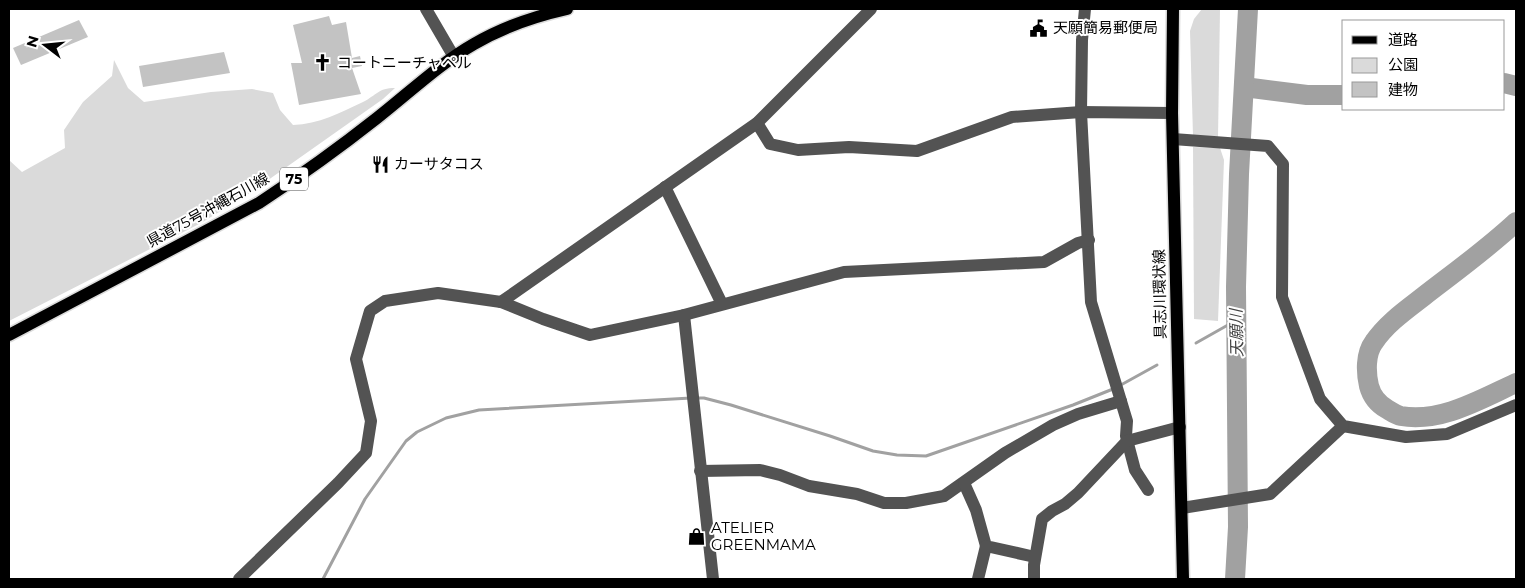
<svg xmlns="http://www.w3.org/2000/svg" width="1525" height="588" font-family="Montserrat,'Noto Sans JP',sans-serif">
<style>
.green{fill:#dadada}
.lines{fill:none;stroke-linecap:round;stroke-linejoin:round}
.stream{stroke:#a1a1a1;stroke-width:3}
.river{stroke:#a1a1a1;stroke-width:20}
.building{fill:#c3c3c3}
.major-casing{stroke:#dbdbdb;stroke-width:15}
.minor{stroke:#535353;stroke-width:12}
.major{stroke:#000;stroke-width:12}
.labels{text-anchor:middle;stroke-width:4;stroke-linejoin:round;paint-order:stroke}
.shield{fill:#fff;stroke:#4c4c4c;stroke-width:1}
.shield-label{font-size:14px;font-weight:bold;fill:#000}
.poi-label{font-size:15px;fill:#000;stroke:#fff;text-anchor:start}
.street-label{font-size:15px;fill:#000;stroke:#fff}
.water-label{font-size:16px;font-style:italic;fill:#424242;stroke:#fff}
</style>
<rect width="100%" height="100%" fill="#fff"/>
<g class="green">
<polygon points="1202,9 1220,10 1218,137 1193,136 1190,31 1194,19"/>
<path d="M114,60L128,88L144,102L211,92L252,89L273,93L280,110L293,125C319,124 340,113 363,102C377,95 378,88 395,88L383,99L247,195L201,223L9,321V160L22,172L65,148L64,130L83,102L112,76Z"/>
<polygon points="1193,147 1220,148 1224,160 1218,321 1194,319"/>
</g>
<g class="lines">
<g class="stream">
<polyline points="1196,343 1235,321"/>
<polyline points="1119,386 1157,365"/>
<polyline points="697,398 704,398 731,405 830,436 873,451 897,455 926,456 1073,405 1113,389"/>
<polyline points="323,579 365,499 406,441 417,432 446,418 479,410 691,398"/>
</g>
<g class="river">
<polyline points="1504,83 1516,86"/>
<polyline points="1244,87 1307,95 1344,95"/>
<path d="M1516,222C1487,249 1455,272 1424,296C1406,310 1387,323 1374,342C1365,354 1366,373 1369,386C1372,397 1378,404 1387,409C1392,412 1396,415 1401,416C1441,423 1481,399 1516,383"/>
<polyline points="1235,579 1238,527 1236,287 1239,174 1248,9"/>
</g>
</g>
<g class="building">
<polygon points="329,16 332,25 346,22 352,58 360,56 362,66 352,68 361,94 299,105 291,63 302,63 293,25"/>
<polygon points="79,20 88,37 21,65 13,48"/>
<polygon points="224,52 230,73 143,87 139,66"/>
</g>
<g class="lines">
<defs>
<g id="major">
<polyline points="1173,9 1172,113 1183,579"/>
<path d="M9,335L259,203C300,176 339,148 377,118C409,93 439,64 474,44C503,27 536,16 567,9"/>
</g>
</defs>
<use href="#major" class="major-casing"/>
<g class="minor">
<polyline points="426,9 454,57"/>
<polyline points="1085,9 1082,40 1081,112 1091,302 1127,421 1126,436 1135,470 1148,490"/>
<polyline points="757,123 770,144 798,150 849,147 917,151 1012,117 1081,112 1172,113"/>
<polyline points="1173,139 1268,146 1283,164 1282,297 1320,399 1343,426 1406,437 1447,434 1516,405"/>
<polyline points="665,187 722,304"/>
<polyline points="501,302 757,123 871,9"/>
<polyline points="684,315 713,579"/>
<polyline points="700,471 760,470 780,475 809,486 857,494 884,503 906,503 944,496 1005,453 1053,425 1078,414 1121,401"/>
<polyline points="964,483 976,510 986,546 1035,557"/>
<polyline points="1182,508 1270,494 1343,426"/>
<polyline points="239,579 338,483 366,453 371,421 356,359 370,311 385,301 438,293 501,302 543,319 590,335 684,315 844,272 1044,262 1078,243 1089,240"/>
<polyline points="978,579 986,546"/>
<polyline points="1034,579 1034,565 1042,519 1052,511 1065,504 1078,493 1127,441 1180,427"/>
</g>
<use href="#major" class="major"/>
</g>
<defs>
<symbol id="civic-bare" viewBox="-9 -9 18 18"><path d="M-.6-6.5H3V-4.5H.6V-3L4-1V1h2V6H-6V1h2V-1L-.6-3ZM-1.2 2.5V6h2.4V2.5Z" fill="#000" stroke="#fff" stroke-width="2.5" paint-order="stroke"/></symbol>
<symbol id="church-bare" viewBox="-9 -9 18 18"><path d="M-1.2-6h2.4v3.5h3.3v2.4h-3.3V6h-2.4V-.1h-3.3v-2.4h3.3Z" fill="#000" stroke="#fff" stroke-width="2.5" paint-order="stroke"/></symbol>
<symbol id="restaurant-bare" viewBox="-9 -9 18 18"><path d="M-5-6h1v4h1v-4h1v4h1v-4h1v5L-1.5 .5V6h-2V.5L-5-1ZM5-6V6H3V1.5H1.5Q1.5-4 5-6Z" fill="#000" stroke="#fff" stroke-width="2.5" paint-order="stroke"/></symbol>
<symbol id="shop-bare" viewBox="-9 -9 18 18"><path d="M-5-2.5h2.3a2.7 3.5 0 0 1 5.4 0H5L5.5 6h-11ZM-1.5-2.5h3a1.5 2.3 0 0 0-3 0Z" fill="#000" stroke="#fff" stroke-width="2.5" paint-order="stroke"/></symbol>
</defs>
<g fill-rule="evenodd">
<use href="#civic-bare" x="1026" y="16" width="25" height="25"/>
<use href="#church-bare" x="310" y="50" width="25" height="25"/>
<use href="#restaurant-bare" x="368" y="152" width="25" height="25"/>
<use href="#shop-bare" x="684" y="524" width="25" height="25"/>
</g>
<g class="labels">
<rect class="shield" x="280" y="167.5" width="28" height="23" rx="4"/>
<g class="shield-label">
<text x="294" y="184">75</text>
</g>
<g class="poi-label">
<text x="1053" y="33">天願簡易郵便局</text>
<text x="337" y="68">コートニーチャペル</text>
<text x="394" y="169">カーサタコス</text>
<text x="711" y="533">ATELIER<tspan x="711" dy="17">GREENMAMA</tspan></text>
</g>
<g class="street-label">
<text transform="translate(208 210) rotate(-29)" y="5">県道75号沖縄石川線</text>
<text transform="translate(1160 294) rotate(-91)" y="5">具志川環状線</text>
</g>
<g class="water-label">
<text transform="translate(1236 333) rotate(-91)" y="6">天願川</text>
</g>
</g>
<rect width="1525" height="588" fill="none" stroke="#000000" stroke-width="20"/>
<rect x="1342" y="20" width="162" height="90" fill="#ffffff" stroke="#999999"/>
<rect x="1352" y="36" width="25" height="8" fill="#000000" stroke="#999999"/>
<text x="1388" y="45" font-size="15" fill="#000000">道路</text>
<rect x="1352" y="58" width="25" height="15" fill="#dadada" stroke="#999999"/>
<text x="1388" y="70" font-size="15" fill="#000000">公園</text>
<rect x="1352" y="82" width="25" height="15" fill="#c3c3c3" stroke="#999999"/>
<text x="1388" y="95" font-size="15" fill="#000000">建物</text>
<g transform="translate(45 45) rotate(286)" stroke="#ffffff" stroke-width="4" paint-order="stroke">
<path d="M0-4L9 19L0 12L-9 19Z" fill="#000000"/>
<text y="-8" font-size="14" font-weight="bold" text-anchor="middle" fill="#000000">N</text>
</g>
</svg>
